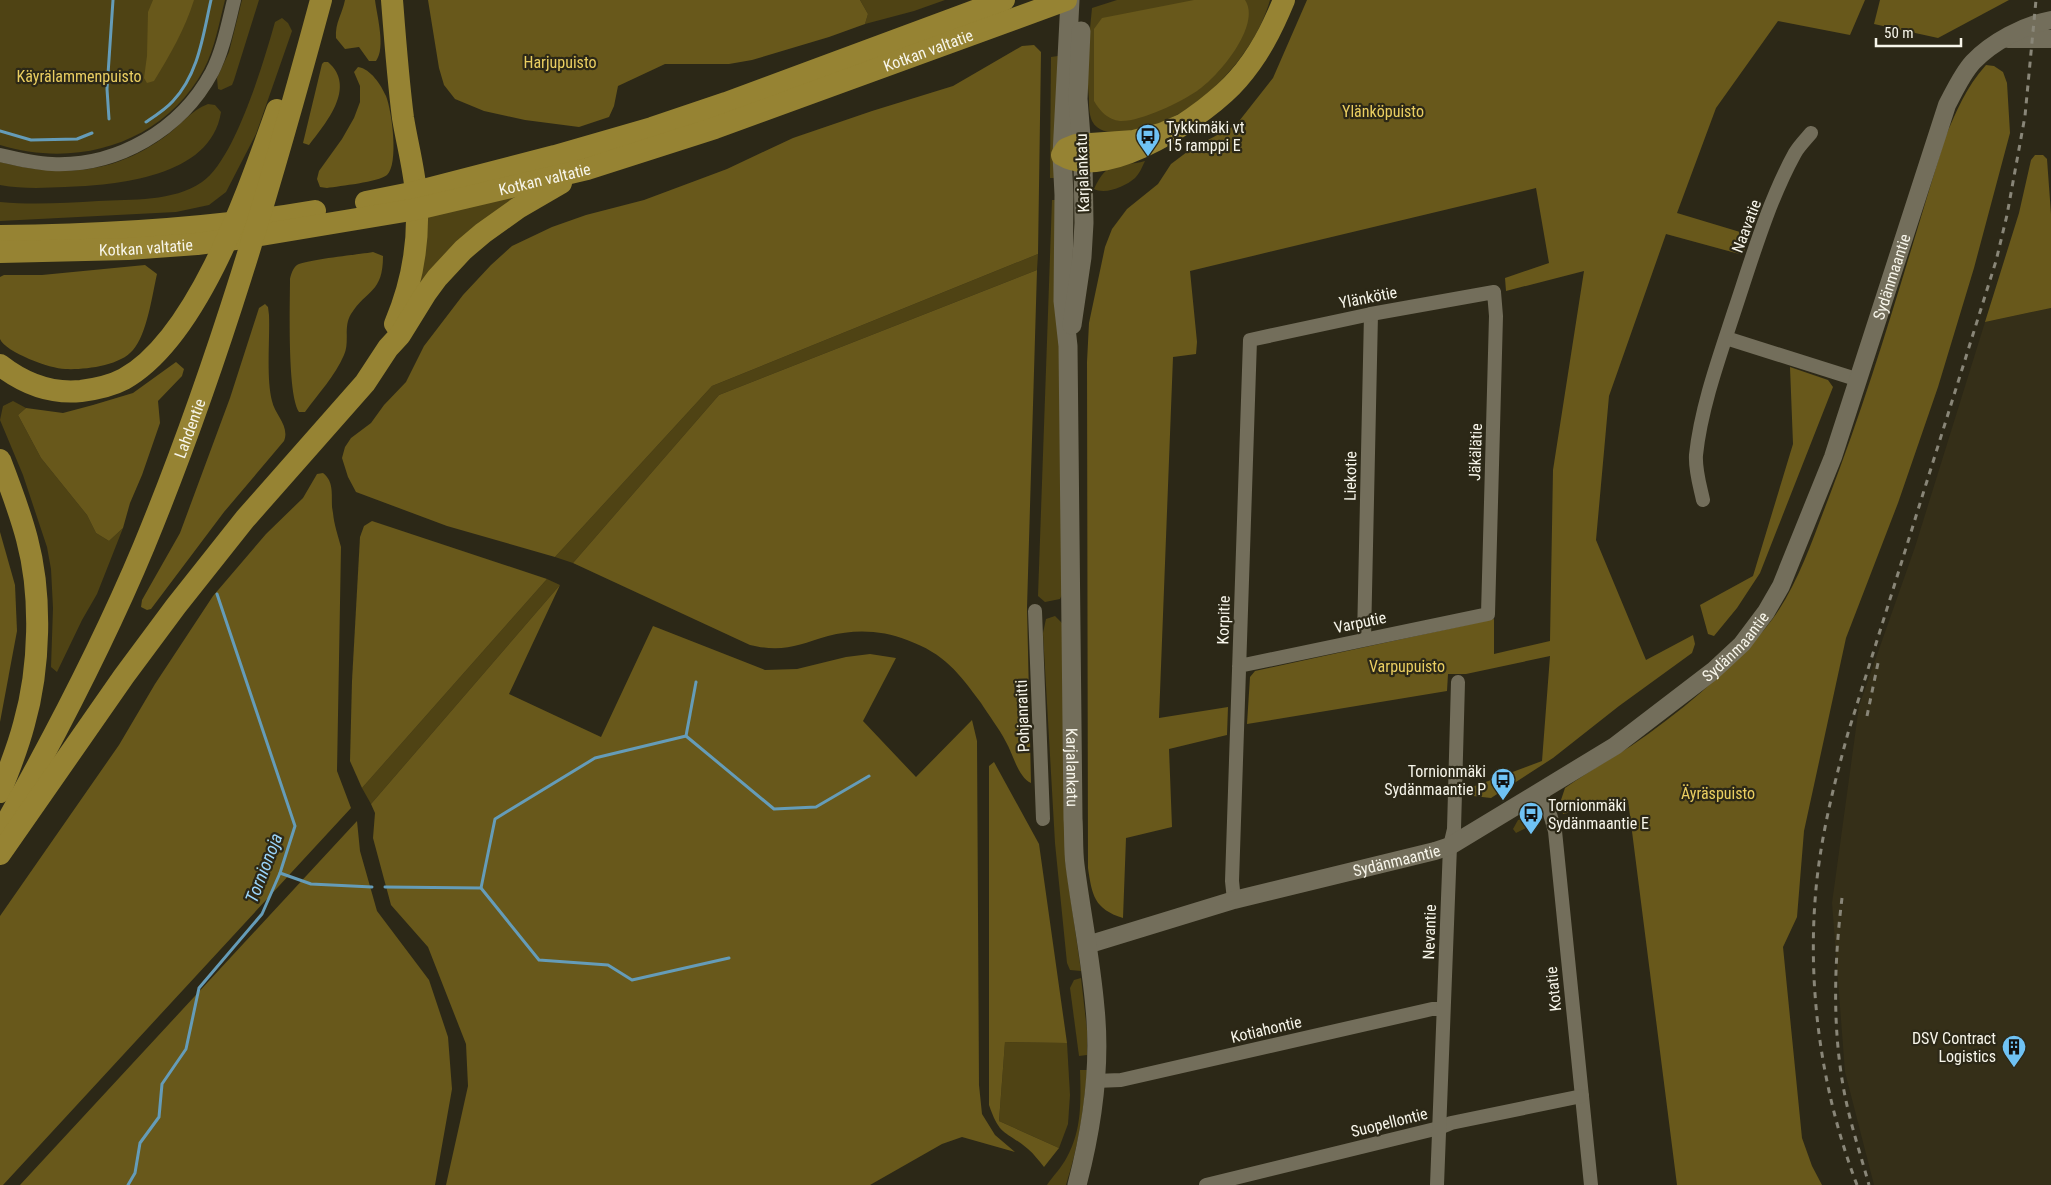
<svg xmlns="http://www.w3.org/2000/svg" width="2051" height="1185" font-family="'Roboto Condensed',sans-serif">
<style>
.built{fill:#352f18}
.green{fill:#4f4314}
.forest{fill:#68581b}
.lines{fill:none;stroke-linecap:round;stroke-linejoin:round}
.stream{stroke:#659cb8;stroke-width:3}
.minor{stroke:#736e5b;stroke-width:14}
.tertiary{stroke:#736e5b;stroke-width:18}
.secondary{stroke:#736e5b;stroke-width:19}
.trunk{stroke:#968333;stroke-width:22}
.rail{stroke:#898678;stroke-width:3;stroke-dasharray:6 6;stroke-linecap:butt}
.labels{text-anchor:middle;stroke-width:4.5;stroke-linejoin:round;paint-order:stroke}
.street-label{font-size:16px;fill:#f7f5ea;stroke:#2c2817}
.park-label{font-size:16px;fill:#eace61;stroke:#2c2817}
.poi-label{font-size:16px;fill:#f7f5ea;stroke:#2c2817;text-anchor:start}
.water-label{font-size:18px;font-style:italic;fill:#9ad4fa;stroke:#2c2817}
</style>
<rect width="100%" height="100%" fill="#2c2817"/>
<polygon class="built" points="2051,308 2051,1185 1874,1185 1845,1072 1832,903 1859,706 1915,547 1985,322"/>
<g class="green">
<path d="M0,0H225C219,23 215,48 204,69C164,143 78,169 0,145Z"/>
<polygon points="242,0 259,0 234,80 232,85 221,90 218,89 217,78 229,52"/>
<polygon points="860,0 945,0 914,11 865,24 868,14"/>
<path d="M1117,0H1270C1253,61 1185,131 1119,132C1108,132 1098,132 1092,121C1089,114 1089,106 1089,99C1086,68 1089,39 1092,8Z"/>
<path d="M282,18L288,23L292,31L256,134L226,192L209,205L176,212L0,221V202C33,205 66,203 98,201C132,199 173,202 202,182C235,160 264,61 275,22Z"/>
<polygon points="1058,56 1056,178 1050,178 1051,57"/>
<path d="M208,104L215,105L221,112C211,178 115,185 65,187C43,188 22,189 0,185V162C60,177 111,175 163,138C179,127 191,110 208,104Z"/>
<path d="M1145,161C1142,167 1140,173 1135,178C1126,186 1106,195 1094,189C1108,158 1119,168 1145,161Z"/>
<polygon points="528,191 419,293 426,221 428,217"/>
<polygon points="1052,200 1057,200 1063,592 1060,599 1045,602 1038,596"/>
<polygon points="1038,254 1037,270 719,395 573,563 555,557 712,386"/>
<polygon points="13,401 26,408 18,415 41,458 87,515 96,533 109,541 123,528 97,594 82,620 57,672 51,667 53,608 51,569 47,547 23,475 0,420 3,406"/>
<polygon points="547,579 560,585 371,804 362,788"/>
<polygon points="1055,616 1062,623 1065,860 1081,971 1070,970 1067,963 1055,843 1043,633 1046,619"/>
<polygon points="1529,817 1533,819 1530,826 1516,833 1513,829 1518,820"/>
<polygon points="1081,978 1087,1030 1087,1055 1079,1056 1070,988 1074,980"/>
<polygon points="1005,1042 1067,1043 1070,1095 1068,1124 1059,1148 999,1121"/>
<path d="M1080,1070H1087C1084,1110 1078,1147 1066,1185H1047C1053,1176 1062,1167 1067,1157C1082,1130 1081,1100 1080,1070Z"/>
</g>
<g class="forest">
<path d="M153,0H194C185,29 170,55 154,81L147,83L144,78L147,56L148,12Z"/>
<path d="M345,0H375C377,16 386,48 376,61H369L359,47L345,49L336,38C335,22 342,15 345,0Z"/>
<polygon points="428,0 860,0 868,14 865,24 829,37 752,60 729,64 665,64 618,86 614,106 609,117 579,127 525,120 484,111 455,99 444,85 439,68"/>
<path d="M1194,0H1245C1262,25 1218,77 1197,91C1181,102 1140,122 1120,121C1108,120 1100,111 1094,101V29L1102,18Z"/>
<path d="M1307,0H1865L1850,35L1778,21L1716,108L1677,213L1750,235L1743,255L1666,234L1609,396L1596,540L1646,660L1693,635L1695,644L1692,653L1619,706L1553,758L1491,798L1473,796L1464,790L1542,761L1550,656L1466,674H1448L1447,691L1247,724L1250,677L1255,671L1494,619V654L1550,641L1553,470L1584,271L1506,291L1505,278L1549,263L1536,188L1190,271L1197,342L1196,354L1173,357L1159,718L1228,707L1227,735L1169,749L1172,827L1126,838L1123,918C1094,909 1092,895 1088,868L1087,362L1089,323L1105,247L1112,229L1127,209L1158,184L1171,164L1191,149L1236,125L1273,78Z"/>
<polygon points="1880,0 2009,0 1938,38 1874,24"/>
<polygon points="1034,45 1041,52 1038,254 712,386 555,557 447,526 356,492 348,477 342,458 345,447 351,438 371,423 384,405 406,382 424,346 463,295 491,265 512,246 552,227 586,215 644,200 727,169 793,138 872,111 953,86 1022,46"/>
<path d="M324,62H328C357,87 326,123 309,145L303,143L322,64Z"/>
<path d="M1986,65L1994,66L2003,72L2007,83L2010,133L1974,268L1938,387L1898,503L1846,638L1804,831L1797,917L1783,947L1802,1138L1812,1166L1822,1185H1677L1628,800L1563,814L1561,800L1565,788C1586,773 1609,760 1631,746C1679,713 1725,675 1764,630C1796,592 1811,543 1829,497C1874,380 1908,258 1945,138C1956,112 1966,87 1986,65Z"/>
<path d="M358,67C371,69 381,85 386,96C392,111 399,164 387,175C378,182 340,186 327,188L320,187L317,179L319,171L342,139L354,118L360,102V86L354,72Z"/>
<polygon points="2035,155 2043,155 2047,159 2051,214 2051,308 1985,322 2019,213 2031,160"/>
<path d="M373,252L383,256C383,293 367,289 351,314C343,327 350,342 344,355C335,376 318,394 305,412H299C287,395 290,304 290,279C291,274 293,268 297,265C309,259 357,255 373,252Z"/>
<path d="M145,265L157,274C152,296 147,334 133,350C120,366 84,370 65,369C51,369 5,352 0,339C0,332 0,288 0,277L4,275H42Z"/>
<path d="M1037,270L1027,608L1031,783C1018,777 1013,754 1006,742C999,728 989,716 981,703C958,672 945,654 907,640C882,630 854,629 828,636C798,645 783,653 750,645L573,563L719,395Z"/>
<path d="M265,304L268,307L269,315C270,339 266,378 272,401C275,415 290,426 284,441L224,512L151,609L147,610L141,607L142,600L180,533L230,398L259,308Z"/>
<polygon points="176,362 184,369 182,376 158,401 160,423 142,475 130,503 123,528 109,541 96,533 87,515 41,458 18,415 26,408 63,413 93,405 133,393"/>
<polygon points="1790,367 1828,380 1833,387 1760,573 1737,608 1714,636 1708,634 1700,605 1753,576 1793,444"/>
<path d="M323,473C336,483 330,499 333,513C334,524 338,536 341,547L337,771L351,808L3,1185H0V916L119,745L155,684L213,596L266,534L303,498L317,474Z"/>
<polygon points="372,521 547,579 362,788 350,761 352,681 360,537 364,526"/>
<polygon points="0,532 15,585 17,631 0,722"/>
<polygon points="560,585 509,694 601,737 653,626 765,670 797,669 846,657 870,654 896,658 863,721 916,777 972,720 977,741 979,1085 982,1114 995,1135 1015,1152 962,1137 942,1144 870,1185 446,1185 468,1086 466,1044 428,947 391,905 373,838 375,813 371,804"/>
<path d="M994,762L1039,844L1067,1043L1005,1042L999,1121L1059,1148L1044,1167C1039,1161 1034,1154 1028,1149C1005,1130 1000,1137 989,1105V766Z"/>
<polygon points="357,821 360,851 377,911 429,980 448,1037 452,1089 435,1185 20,1185"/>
</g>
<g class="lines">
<g class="stream">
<polyline points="109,119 107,89 113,0"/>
<path d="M146,122C155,116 166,109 173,101C199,73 203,35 211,0"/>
<polyline points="0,131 31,140 77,139 92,133"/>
<polyline points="686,736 696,682"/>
<polyline points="280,873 311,884 372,887"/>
<polyline points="385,887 481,888 539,960 608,965 632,980 729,958"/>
<polyline points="481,888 495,819 595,758 686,736 774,809 816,807 869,776"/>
<polyline points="128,1185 135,1173 140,1143 159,1117 162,1084 186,1049 199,988 262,914 280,873 295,826 217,594"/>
</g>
<g class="minor">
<path d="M0,155C17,159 34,163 52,164C117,167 181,130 212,72C223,50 228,24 234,0"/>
<polyline points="1726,338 1859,380"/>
<path d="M1703,500C1700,486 1695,470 1696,455C1701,407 1720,355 1735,309C1752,258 1769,200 1795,153C1799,146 1806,139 1811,133"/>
<polyline points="1035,611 1043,819"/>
<polyline points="1364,639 1371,314"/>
<polyline points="1538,794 1547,804 1555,831 1591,1185"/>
<polyline points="1234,900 1232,881 1250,340 1371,314 1494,292 1496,316 1488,614 1239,666"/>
<polyline points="1095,1081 1121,1080 1432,1009 1443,1009"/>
<polyline points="1206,1185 1439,1128 1451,1123 1582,1096"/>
<polyline points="1437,1185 1450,846 1454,829 1458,682"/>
</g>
<g class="tertiary">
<polyline points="2008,39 2051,39"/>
<path id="s1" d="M1087,945L1234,900L1435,851L1450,846L1615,746L1713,671L1742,644L1766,612L1781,586L1833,457L1947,105C1955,90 1962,74 1973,62C1992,42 2024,25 2051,20"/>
</g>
<g class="secondary">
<path id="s2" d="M1070,0L1062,155L1064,195L1063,301L1068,346L1073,819C1074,834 1073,850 1075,865C1081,912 1091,960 1095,1008C1101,1067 1092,1128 1077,1185"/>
<polyline points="1072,325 1082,257 1084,223 1083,162 1078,99 1081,31"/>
</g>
<g class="trunk">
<path d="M392,0C395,39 398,79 403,118C407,143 414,168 416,193C420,238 412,284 395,324"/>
<path d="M1186,123L1161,134L1134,141L1076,145L1066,149L1062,155C1107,183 1209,113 1238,79C1259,55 1272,29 1284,0"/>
<polyline points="366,202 416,192 555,156 652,128 726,103 1004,0"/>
<path d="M0,236C105,235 211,229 315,211"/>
<path id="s3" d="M0,252L128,249L197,244L243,238L417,209L587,169L715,128L1066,0"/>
<path d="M0,365C23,383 51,394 81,391C96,389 111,386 124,379C199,337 249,188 277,110"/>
<path d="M0,460C10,486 20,512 27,539C42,595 40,668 24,724C18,747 9,770 0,792"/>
<path id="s4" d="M5,825C56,734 104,642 144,546C217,369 271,185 321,0"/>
<polyline points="0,854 124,676 176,606 245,519 365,383 388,348 400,335 426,293 437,278 463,250 483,233 518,208 561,183"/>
</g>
<g class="rail">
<polyline points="1867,716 1878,663"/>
<path d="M1842,898C1834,963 1832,1031 1845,1096C1851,1126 1861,1156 1869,1185"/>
<path d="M1857,1185C1823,1096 1808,996 1815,901C1819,843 1833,788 1848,733L1996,261L2007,215L2025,116L2036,0"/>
</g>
</g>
<defs>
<symbol id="bus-pin" viewBox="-11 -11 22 30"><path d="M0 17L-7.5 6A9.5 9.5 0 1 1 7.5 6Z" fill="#6fc2f4" stroke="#2c2817"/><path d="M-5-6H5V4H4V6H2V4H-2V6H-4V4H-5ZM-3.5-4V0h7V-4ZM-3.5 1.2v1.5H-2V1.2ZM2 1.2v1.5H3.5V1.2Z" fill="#111"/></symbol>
<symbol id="building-pin" viewBox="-11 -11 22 30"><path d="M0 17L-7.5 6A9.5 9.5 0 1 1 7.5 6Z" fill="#6fc2f4" stroke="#2c2817"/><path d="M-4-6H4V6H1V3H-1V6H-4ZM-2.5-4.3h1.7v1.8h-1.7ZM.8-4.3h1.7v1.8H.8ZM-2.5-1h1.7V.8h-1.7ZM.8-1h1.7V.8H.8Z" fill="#111"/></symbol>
</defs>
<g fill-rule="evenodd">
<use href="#bus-pin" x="1134" y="122" width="28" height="38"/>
<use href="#bus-pin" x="1489" y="766" width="28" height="38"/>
<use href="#bus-pin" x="1517" y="800" width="28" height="38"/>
<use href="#building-pin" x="2000" y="1033" width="28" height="38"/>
</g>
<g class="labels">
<g class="street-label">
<text dy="6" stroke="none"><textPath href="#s3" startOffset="956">Kotkan valtatie</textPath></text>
<text transform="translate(1082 173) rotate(-92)" y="6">Karjalankatu</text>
<text dy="6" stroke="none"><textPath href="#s3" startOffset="551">Kotkan valtatie</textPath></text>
<text transform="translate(1746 226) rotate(-69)" y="6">Naavatie</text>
<text dy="6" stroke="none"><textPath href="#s3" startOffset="146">Kotkan valtatie</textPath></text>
<text dy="6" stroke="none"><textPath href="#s1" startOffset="1131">Sydänmaantie</textPath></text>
<text transform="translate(1368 297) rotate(-11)" y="6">Ylänkötie</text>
<text dy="6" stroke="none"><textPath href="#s4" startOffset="438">Lahdentie</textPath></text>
<text transform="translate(1475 452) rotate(-88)" y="6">Jäkälätie</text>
<text transform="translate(1350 476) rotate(-89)" y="6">Liekotie</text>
<text transform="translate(1223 620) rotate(-88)" y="6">Korpitie</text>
<text transform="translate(1360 622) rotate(-12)" y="6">Varputie</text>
<text dy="6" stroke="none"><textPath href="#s1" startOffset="726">Sydänmaantie</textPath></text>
<text transform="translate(1022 716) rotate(-92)" y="6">Pohjanraitti</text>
<text dy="6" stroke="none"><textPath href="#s2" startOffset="768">Karjalankatu</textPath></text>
<text dy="6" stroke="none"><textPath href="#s1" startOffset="321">Sydänmaantie</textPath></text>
<text transform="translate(1429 932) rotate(-88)" y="6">Nevantie</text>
<text transform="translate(1553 989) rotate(-96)" y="6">Kotatie</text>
<text transform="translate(1266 1029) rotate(-13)" y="6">Kotiahontie</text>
<text transform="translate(1389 1122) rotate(-14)" y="6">Suopellontie</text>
</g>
<g class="park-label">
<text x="560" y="68">Harjupuisto</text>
<text x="79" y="82">Käyrälammenpuisto</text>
<text x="1383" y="117">Ylänköpuisto</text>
<text x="1407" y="672">Varpupuisto</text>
<text x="1718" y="799">Äyräspuisto</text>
</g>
<g class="poi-label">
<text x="1166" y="133">Tykkimäki vt<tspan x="1166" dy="18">15 ramppi E</tspan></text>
<text x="1486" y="777" text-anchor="end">Tornionmäki<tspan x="1486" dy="18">Sydänmaantie P</tspan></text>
<text x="1548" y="811">Tornionmäki<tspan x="1548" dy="18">Sydänmaantie E</tspan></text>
<text x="1996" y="1044" text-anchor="end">DSV Contract<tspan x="1996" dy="18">Logistics</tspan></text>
</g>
<g class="water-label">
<text transform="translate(264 868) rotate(-69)" y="6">Tornionoja</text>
</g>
</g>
<path d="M1876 38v8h85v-8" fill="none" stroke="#f7f5ea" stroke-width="2.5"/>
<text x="1884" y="38" font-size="15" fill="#f7f5ea" stroke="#2c2817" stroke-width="4" paint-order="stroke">50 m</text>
</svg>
